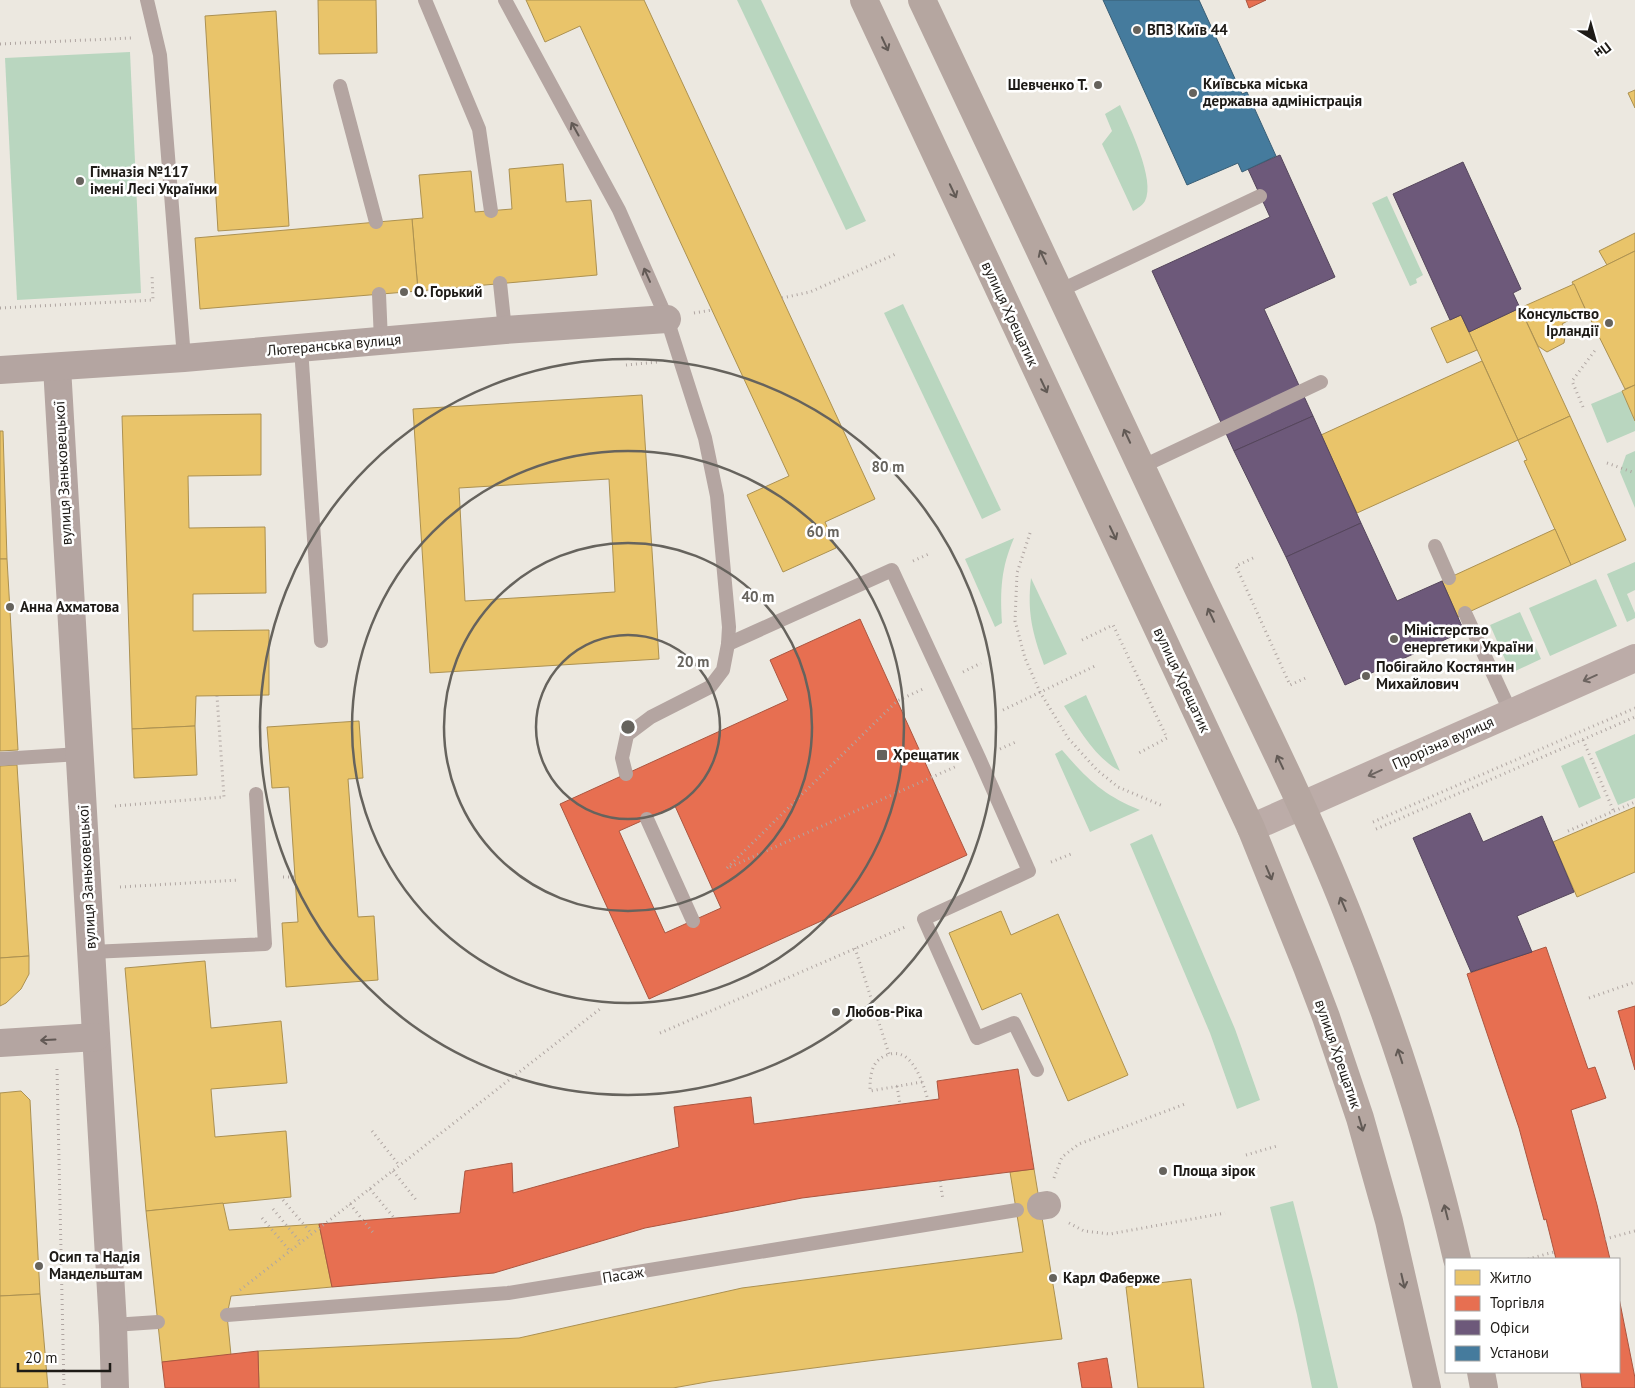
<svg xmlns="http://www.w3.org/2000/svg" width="1635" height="1388" font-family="'PT Sans',sans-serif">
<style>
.green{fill:#b9d6bf}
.homes{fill:#e9c46a;stroke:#ac9151;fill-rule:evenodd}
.shops{fill:#e76f51;stroke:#ab5640;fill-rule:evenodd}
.offices{fill:#6d597a;stroke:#55465c}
.public{fill:#457b9d;stroke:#395e75}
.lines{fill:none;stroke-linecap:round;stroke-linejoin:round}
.path{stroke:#b0a6a2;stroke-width:3;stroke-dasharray:1 4;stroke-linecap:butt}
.lane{stroke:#b4a5a1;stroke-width:14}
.street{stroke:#b4a5a1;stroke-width:28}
.secondary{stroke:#bcaca8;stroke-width:28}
.primary{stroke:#b5a6a0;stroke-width:28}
.oneway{stroke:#625a55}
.oneway2{stroke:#625955}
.oneway3{stroke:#6d6460}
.ring{fill:none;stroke:#66635d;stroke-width:2.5}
.poi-dot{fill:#66635d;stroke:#fff;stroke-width:2}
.labels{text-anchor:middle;stroke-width:5;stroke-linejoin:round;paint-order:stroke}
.poi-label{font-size:15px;font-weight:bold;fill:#1e1b17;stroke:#fff;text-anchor:start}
.street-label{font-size:15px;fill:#1e1b17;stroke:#fff}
.centre{fill:#66635d;stroke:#fff;stroke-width:2.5}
.ring-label{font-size:15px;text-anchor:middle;font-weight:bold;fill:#66635d;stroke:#fff;stroke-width:5;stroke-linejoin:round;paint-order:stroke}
</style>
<rect width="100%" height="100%" fill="#ece8e0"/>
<g class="green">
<polygon points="737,0 761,0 866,221 846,230"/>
<polygon points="130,52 141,293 17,300 5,58"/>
<path d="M1120,105C1129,126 1156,180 1145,201C1142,206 1138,208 1133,211L1102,144L1112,131L1105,114Z"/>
<polygon points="1387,196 1423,275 1416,279 1417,283 1410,286 1372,203"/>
<polygon points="903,304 1001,510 982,519 884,313"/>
<polygon points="1622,391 1635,421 1635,431 1607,443 1591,404"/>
<polygon points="1635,451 1635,508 1620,472 1626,455"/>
<path d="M1014,538C1001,568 1000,590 1002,623L995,627L965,559Z"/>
<polygon points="1635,562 1635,590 1627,594 1635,613 1635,618 1627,622 1607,574"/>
<path d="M1031,578L1067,654L1044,665C1032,633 1027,611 1031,578Z"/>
<polygon points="1596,579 1617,626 1550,656 1529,608"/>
<polygon points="1520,612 1541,659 1511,673 1490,625"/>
<path d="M1086,695L1120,771C1095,758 1079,729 1064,706Z"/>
<polygon points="1635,734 1635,798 1618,805 1595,752"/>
<path d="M1062,750C1087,779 1103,795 1140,810L1090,832L1055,754Z"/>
<polygon points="1583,756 1601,798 1579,808 1561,766"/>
<polygon points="1152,834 1235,1029 1260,1100 1237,1109 1210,1033 1130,844"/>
<polygon points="1293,1201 1313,1280 1338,1388 1312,1388 1297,1315 1270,1207"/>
</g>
<g class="homes">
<polygon points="318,0 376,0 377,53 319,54"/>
<polygon points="526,0 644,0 875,499 825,522 836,548 783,572 747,495 789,476 580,26 545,42"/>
<polygon points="276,11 289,226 218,231 205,16"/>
<polygon points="1635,90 1635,108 1628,93"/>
<polygon points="563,164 566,202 591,200 597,275 418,291 412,219 423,218 419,175 471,171 475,212 512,209 509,169"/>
<polygon points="412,219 418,291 200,309 195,238"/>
<polygon points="1635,233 1635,251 1607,265 1599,251"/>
<polygon points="1635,251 1635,385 1625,389 1572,282"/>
<polygon points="1574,284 1586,311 1562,324 1566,331 1564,343 1547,352 1538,346 1520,308"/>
<polygon points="1520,308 1570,416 1518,440 1469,332"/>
<polygon points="1461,315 1477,350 1447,363 1431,328"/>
<polygon points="1482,361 1518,440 1357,513 1321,435"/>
<polygon points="1635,385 1635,421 1622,391"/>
<path d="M642,395L659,659L430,673L413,409ZM609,479L615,592L465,601L459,488Z"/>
<polygon points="261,414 261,475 188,476 189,528 265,527 266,593 193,594 193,631 269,630 269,695 196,696 195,726 132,729 122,416"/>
<polygon points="1570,416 1626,540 1571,565 1524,461 1527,460 1518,440"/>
<polygon points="0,431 3,431 7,559 0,559"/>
<polygon points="1555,529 1571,565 1458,617 1442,581"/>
<polygon points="0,559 7,559 18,750 0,751"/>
<polygon points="359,721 363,778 348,779 358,917 374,916 378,980 286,987 282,923 298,922 289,787 272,788 267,727"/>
<polygon points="195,726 197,775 134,778 132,729"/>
<polygon points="17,765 29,956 0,958 0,766"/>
<polygon points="1635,807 1635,872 1577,897 1553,842"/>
<polygon points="1001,911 1011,935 1058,914 1128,1075 1068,1101 1021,993 982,1010 949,933"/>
<polygon points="29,956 29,974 21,989 6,1003 0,1006 0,958"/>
<polygon points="205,961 211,1028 281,1021 287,1083 211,1089 215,1137 286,1131 291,1197 146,1211 125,968"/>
<polygon points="21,1091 30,1100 40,1294 0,1296 0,1093"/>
<polygon points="1034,1169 1062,1339 876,1360 712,1381 673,1388 259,1388 258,1351 519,1338 742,1288 1023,1252 1010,1172"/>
<polygon points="223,1203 229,1230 319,1224 332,1287 231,1296 227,1315 231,1355 162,1362 146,1211"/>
<polygon points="1191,1279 1204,1388 1138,1388 1126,1287"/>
<polygon points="40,1294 48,1388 0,1388 0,1296"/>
</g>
<g class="shops">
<polygon points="1246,0 1266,0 1249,8"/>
<path d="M860,619L967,855L649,999L560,804L788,700L770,660ZM675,806L721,908L665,933L619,831Z"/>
<polygon points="1546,947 1588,1069 1595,1067 1606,1098 1571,1110 1597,1205 1610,1259 1556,1259 1546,1219 1544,1220 1519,1128 1467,974"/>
<polygon points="1635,1006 1635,1070 1618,1011"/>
<polygon points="1018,1069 1034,1169 802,1198 645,1228 494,1273 332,1287 319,1224 460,1213 465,1171 512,1163 513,1193 679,1147 674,1107 751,1097 754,1124 939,1099 937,1081"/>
<polygon points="1619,1298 1635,1378 1635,1388 1582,1388 1580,1372 1619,1372"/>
<polygon points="258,1351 259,1388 165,1388 162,1362"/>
<polygon points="1107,1358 1112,1388 1082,1388 1078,1363"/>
</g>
<g class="offices">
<polygon points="1280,155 1335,277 1264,309 1313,416 1234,451 1152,271 1270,217 1248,169"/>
<polygon points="1463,162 1521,289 1513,293 1520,308 1469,332 1461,315 1450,320 1393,194"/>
<polygon points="1313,416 1361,523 1286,557 1234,451"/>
<polygon points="1361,523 1397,601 1442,581 1464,631 1345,685 1286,557"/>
<polygon points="1470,813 1483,842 1542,816 1574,892 1517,916 1532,952 1471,972 1413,838"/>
</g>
<polygon class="public" points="1103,0 1199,0 1242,94 1247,92 1276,156 1242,172 1238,163 1187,185"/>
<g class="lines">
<g class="path">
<polyline points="0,44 132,38"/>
<polyline points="782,298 810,292 898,253"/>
<polyline points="0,308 153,300 152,274"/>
<polyline points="694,313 712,310"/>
<polyline points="626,365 658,362"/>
<polyline points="1583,407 1572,381 1596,349"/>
<polyline points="1607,463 1635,473"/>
<polyline points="1030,533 1017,573 1015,621 1025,658 1040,692 1068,738 1097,770 1118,787 1163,806"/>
<polyline points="1253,558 1236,566 1290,685 1308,677"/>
<polyline points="913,561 931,553"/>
<polyline points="1082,640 1113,625 1167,738 1137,754"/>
<polyline points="963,672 981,663"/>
<polyline points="1003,710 1095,666"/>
<polyline points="1583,740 1614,812"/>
<polyline points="1000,749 1018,741"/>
<polyline points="115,806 224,797 217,696"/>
<polyline points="1373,822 1635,708"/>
<polyline points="1376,829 1635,717"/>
<polyline points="1568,831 1635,802"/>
<polyline points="1051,862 1071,854"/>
<polyline points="730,867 957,766"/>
<polyline points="727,868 897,701 923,689"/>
<polyline points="283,877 295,877"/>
<polyline points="120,887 239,880"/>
<polyline points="855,948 889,1054"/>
<polyline points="1589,998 1635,982"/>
<polyline points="660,1033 905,927"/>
<polyline points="57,1069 64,1388"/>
<path d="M922,1082L870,1091C870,1083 870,1076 873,1068C878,1055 897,1048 908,1059C919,1069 924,1087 928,1100"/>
<polyline points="897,1086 900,1104"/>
<polyline points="372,1131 399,1165"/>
<polyline points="1246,1155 1277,1146"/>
<polyline points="393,1171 417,1201"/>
<polyline points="1054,1178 1062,1157 1079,1144 1185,1104"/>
<polyline points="940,1181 943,1200"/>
<polyline points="370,1189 395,1219"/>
<polyline points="283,1200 312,1234"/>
<polyline points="350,1204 375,1235"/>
<polyline points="273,1209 301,1243"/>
<polyline points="262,1218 290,1251"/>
<polyline points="1069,1223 1084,1231 1110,1234 1225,1213"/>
<polyline points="1605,1239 1635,1231"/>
<polyline points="1528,1259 1554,1252"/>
<polyline points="240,1290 600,1009"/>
</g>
<g class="lane">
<polyline points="147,0 160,55 184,358"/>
<polyline points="425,0 479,129 491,211"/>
<polyline points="505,0 619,210 667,319 705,438 717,496 729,627 728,644 723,670 710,687 651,717 627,735 622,758 626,774"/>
<polyline points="340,86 376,222"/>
<polyline points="500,283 505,330"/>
<polyline points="1059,291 1260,196"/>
<polyline points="379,294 381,341"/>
<polyline points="301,348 321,641"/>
<polyline points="1141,467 1321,382"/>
<polyline points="1435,546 1449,578"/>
<polyline points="1465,613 1511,713"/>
<polyline points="728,644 892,570 979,758 1029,871 924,919 977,1038 1014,1023 1037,1070"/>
<polyline points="0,759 80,754"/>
<polyline points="647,819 693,921"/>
<polyline points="91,952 265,944 256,794"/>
<polyline points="227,1315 508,1293 1017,1210"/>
<polyline points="113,1325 158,1322"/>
</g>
<g class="street">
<polyline points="57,367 113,1325 115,1388"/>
<polyline points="0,370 184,358 505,330 667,319"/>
<polyline points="0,1043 96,1037"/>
<polyline points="1041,1206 1047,1205"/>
</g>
<polyline class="secondary" points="1251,828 1635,658"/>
<g class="primary">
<polyline points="864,0 1251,828 1307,967 1326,1017 1360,1118 1389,1221 1427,1388"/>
<path d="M922,0C1014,195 1106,391 1197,586C1248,694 1303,801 1347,912C1392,1025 1430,1141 1457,1259"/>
<polyline points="1481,1372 1484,1388"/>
</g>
</g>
<defs><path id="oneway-shaft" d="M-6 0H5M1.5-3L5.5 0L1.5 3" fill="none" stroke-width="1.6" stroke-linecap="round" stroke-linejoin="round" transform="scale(1.25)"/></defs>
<g class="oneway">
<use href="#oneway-shaft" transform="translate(885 44) rotate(65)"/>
<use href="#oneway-shaft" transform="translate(953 191) rotate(65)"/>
<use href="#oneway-shaft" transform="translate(1043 257) rotate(-115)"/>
<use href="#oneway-shaft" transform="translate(1044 386) rotate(65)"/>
<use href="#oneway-shaft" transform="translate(1127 436) rotate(-115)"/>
<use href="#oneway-shaft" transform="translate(1113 533) rotate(65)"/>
<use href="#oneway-shaft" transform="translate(1211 615) rotate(-115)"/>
<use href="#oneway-shaft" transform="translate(1280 762) rotate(-115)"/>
<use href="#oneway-shaft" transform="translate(1269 873) rotate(67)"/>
<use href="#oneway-shaft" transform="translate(1343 904) rotate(-113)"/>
<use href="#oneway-shaft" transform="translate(1400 1056) rotate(-108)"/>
<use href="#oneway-shaft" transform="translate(1361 1124) rotate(74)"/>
<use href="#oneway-shaft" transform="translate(1446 1212) rotate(-104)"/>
<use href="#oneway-shaft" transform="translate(1403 1281) rotate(77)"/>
</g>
<g class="oneway2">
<use href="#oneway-shaft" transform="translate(575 129) rotate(-119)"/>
<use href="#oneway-shaft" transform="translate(647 275) rotate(-114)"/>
<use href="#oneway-shaft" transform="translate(48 1040) rotate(177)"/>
</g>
<g class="oneway3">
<use href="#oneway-shaft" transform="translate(1590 678) rotate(156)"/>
<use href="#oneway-shaft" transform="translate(1375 773) rotate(156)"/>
</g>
<g class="ring">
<circle cx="628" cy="727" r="92"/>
<circle cx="628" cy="727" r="184"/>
<circle cx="628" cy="727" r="276"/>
<circle cx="628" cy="727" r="368"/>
</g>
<g class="poi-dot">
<circle cx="1137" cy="30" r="5"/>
<circle cx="1098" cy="85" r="5"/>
<circle cx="1193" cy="93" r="5"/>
<circle cx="80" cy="181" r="5"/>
<circle cx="404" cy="292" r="5"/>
<circle cx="1609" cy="323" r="5"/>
<circle cx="10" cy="607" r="5"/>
<circle cx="1394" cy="639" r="5"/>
<circle cx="1366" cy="676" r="5"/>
<rect x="876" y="749" width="12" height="12" rx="2.5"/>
<circle cx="836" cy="1012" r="5"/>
<circle cx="1163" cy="1171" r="5"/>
<circle cx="39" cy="1266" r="5"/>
<circle cx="1053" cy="1278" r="5"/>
</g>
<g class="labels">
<g class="poi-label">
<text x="1147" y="35">ВПЗ Київ 44</text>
<text x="1203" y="89">Київська міська<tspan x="1203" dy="17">державна адміністрація</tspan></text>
<text x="1088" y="90" text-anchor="end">Шевченко Т.</text>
<text x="90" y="177">Гімназія №117<tspan x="90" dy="17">імені Лесі Українки</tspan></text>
<text x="414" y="297">О. Горький</text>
<text x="1599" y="319" text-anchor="end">Консульство<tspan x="1599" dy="17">Ірландії</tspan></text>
<text x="20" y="612">Анна Ахматова</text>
<text x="1404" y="635">Міністерство<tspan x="1404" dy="17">енергетики України</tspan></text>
<text x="1376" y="672">Побігайло Костянтин<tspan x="1376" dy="17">Михайлович</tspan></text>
<text x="893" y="760">Хрещатик</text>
<text x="846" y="1017">Любов-Ріка</text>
<text x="1173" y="1176">Площа зірок</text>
<text x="49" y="1262">Осип та Надія<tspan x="49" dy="17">Мандельштам</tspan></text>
<text x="1063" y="1283">Карл Фаберже</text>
</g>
<g class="street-label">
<text transform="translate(1010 314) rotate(65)" y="5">вулиця Хрещатик</text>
<text transform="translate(334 345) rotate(-5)" y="5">Лютеранська вулиця</text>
<text transform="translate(63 473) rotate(-93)" y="5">вулиця Заньковецької</text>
<text transform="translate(1182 680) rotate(65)" y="5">вулиця Хрещатик</text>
<text transform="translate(1443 743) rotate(-24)" y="5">Прорізна вулиця</text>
<text transform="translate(87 877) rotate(-93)" y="5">вулиця Заньковецької</text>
<text transform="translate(1338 1054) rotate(71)" y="5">вулиця Хрещатик</text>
<text transform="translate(623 1275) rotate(-9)" y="5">Пасаж</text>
</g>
</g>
<circle cx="628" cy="727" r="8" class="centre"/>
<g class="ring-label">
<text x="888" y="472">80 m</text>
<text x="823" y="537">60 m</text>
<text x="758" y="602">40 m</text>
<text x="693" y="667">20 m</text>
</g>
<rect x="1445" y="1258" width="175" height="115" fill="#ffffff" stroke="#a5a4a2"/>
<rect x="1455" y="1270" width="25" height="15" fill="#e9c46a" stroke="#a5a4a2"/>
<text x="1490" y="1283" font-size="15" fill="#1e1b17">Житло</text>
<rect x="1455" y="1296" width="25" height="15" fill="#e76f51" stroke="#a5a4a2"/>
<text x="1490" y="1308" font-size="15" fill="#1e1b17">Торгівля</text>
<rect x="1455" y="1320" width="25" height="15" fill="#6d597a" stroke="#a5a4a2"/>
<text x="1490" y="1333" font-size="15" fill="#1e1b17">Офіси</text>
<rect x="1455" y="1346" width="25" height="15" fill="#457b9d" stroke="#a5a4a2"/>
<text x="1490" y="1358" font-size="15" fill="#1e1b17">Установи</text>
<g transform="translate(1595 40) rotate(143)" stroke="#ffffff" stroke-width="4" paint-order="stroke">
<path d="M0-4L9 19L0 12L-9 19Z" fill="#1e1b17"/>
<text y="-8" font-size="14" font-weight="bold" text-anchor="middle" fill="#1e1b17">Пн</text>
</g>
<path d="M18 1363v8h92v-8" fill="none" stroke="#1e1b17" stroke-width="2.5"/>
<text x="25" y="1363" font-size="15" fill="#1e1b17" stroke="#ffffff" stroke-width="4" paint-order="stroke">20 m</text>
</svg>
